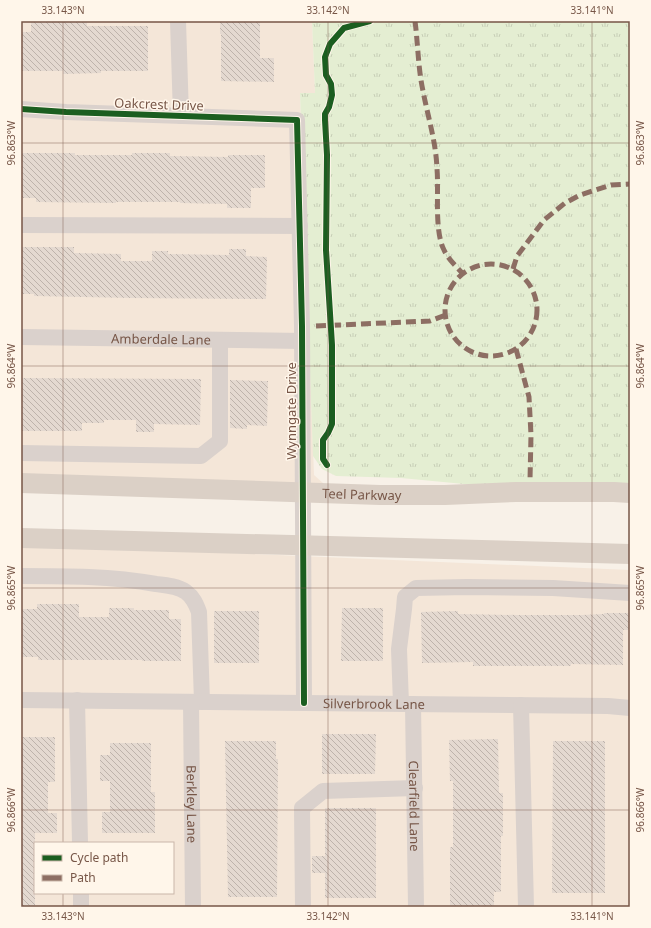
<svg xmlns="http://www.w3.org/2000/svg" width="651" height="928" font-family="'Noto Sans',sans-serif">
<style>
.residential{fill:#f4e6d8;fill-rule:evenodd}
.grass{fill:url(#grass-tufts)}
.building{fill:url(#building-back-hatch)}
.lines{fill:none;stroke-linecap:round;stroke-linejoin:round}
.minor{stroke:#dad1cc;stroke-width:16}
.major{stroke:#dbd0c6;stroke-width:20}
.quiet{stroke:#8d6e63;stroke-width:5;stroke-dasharray:10 5;stroke-linecap:butt}
.cycleway-casing{stroke:#fff6ea;stroke-width:8}
.cycleway{stroke:#1b5e20;stroke-width:6}
.ticks{fill:none;stroke:#775647;stroke-width:1;stroke-opacity:0.45}
.labels{text-anchor:middle;stroke-width:3;stroke-linejoin:round;paint-order:stroke}
.street-label{font-size:13px;fill:#775647;stroke:#fff6ea}
.neatline{fill:none;stroke:#775647;stroke-width:1.5}
.ticks-label{font-size:10px;text-anchor:middle;fill:#775647}
</style>
<defs>
<pattern id="grass-tufts" width="24" height="20" patternUnits="userSpaceOnUse"><rect width="24" height="20" fill="#e4eed2"/><path d="M3 7l-1-3M5 7V3M7 7l1-3M15 17l-1-3M17 17v-4M19 17l1-3" fill="none" stroke="#c7ceb6"/></pattern>
<pattern id="building-back-hatch" width="6" height="6" patternUnits="userSpaceOnUse"><rect width="6" height="6" fill="#e4d9d0"/><path d="M-1 5l2 2M0 0l6 6M5-1l2 2" fill="none" stroke="#beb3ab"/></pattern>
</defs>
<rect width="100%" height="100%" fill="#f8f1e8"/>
<g class="residential">
<polygon points="21,21 312,21 315,93 300,94 314,475 334,493 21,482"/>
<path d="M21,544L630,570V907H21ZM35,843H173V893H35Z"/>
</g>
<polygon class="grass" points="312,21 630,21 630,487 464,484 401,478 336,476 322,469 313,456 300,93 315,93"/>
<g class="building">
<polygon points="31,21 87,22 87,26 148,26 148,71 101,71 101,73 63,74 63,71 21,71 21,32 31,32"/>
<polygon points="220,21 260,21 260,58 274,58 274,82 221,81 221,34 220,34"/>
<polygon points="21,153 75,153 75,155 132,155 132,153 170,153 170,156 228,157 228,155 265,155 265,188 251,188 251,208 227,208 227,204 180,203 180,202 116,202 116,203 36,202 36,198 21,198"/>
<polygon points="21,247 74,247 74,253 121,254 121,261 152,261 152,251 168,251 168,254 229,255 229,249 246,249 246,256 267,257 266,299 132,298 34,296 34,294 21,294"/>
<polygon points="21,378 201,379 200,425 154,424 154,432 136,432 136,420 104,420 104,423 82,423 82,431 21,431"/>
<polygon points="230,380 268,381 267,426 247,425 247,429 230,428"/>
<polygon points="37,604 79,604 79,617 109,617 109,608 134,608 134,610 169,610 169,619 181,619 181,661 142,661 142,660 38,660 38,657 21,657 21,609 37,609"/>
<polygon points="342,608 383,608 383,661 341,661"/>
<rect x="214" y="611" width="45" height="52"/>
<polygon points="458,611 458,614 517,615 582,615 604,614 604,613 629,613 629,630 623,630 623,665 571,664 571,666 473,666 473,662 422,663 421,612"/>
<polygon points="322,734 376,734 375,774 322,774"/>
<polygon points="21,737 55,737 55,782 48,782 48,813 57,813 57,833 35,833 35,907 21,907"/>
<polygon points="498,739 499,793 503,793 503,836 501,836 501,892 494,892 494,907 450,907 450,847 453,847 453,781 450,781 449,740"/>
<polygon points="225,741 276,741 276,759 278,759 277,897 228,897"/>
<polygon points="553,741 605,741 605,893 552,893"/>
<polygon points="110,743 151,743 151,792 155,792 155,833 102,833 102,812 110,812 110,781 100,781 100,755 110,755"/>
<polygon points="325,808 376,808 376,898 325,898 325,873 312,873 312,856 325,856"/>
</g>
<g class="lines">
<g class="minor">
<polyline points="178,21 181,116"/>
<polyline points="21,109 66,112 297,120 302,326 304,703"/>
<polyline points="21,225 300,226"/>
<path id="s1" d="M21,337L302,341"/>
<polyline points="21,453 201,456 220,441 220,340"/>
<path d="M21,576C67,576 111,576 156,584C165,585 178,586 186,592C193,597 196,604 199,612L202,702"/>
<path id="s2" d="M21,700L608,706L630,708"/>
<polyline points="77,700 80,843"/>
<path id="s3" d="M191,702L193,907"/>
<polyline points="401,704 399,649 404,609 405,597 416,588 467,587 553,588 630,593"/>
<path id="s4" d="M413,704L416,907"/>
<polyline points="521,705 526,907"/>
<polyline points="81,893 81,907"/>
<polyline points="303,907 302,808 323,791 415,788"/>
</g>
<g class="major">
<path id="s5" d="M21,483L380,495H445L516,492H614L630,493"/>
<polyline points="21,538 630,554"/>
</g>
<g class="quiet">
<path d="M415,21C418,44 418,68 423,91C428,117 436,142 437,169C439,192 434,230 444,250C448,259 457,267 463,274"/>
<circle cx="491" cy="310" r="46"/>
<polyline points="513,269 517,256 544,220 565,203 580,195 611,185 630,184"/>
<polyline points="316,326 430,321 446,315"/>
<polyline points="516,349 529,397 531,435 530,480"/>
</g>
<defs>
<g id="cycleway">
<polyline points="21,109 66,112 297,120 302,326 304,703"/>
<polyline points="327,465 323,459 323,440 328,433 332,424 332,345 326,250 327,155 325,120 325,114 329,107 332,95 331,84 326,75 325,57 330,44 344,28 370,21"/>
</g>
</defs>
<use href="#cycleway" class="cycleway-casing"/>
<use href="#cycleway" class="cycleway"/>
</g>
<path class="ticks" d="M63,21V843M328,21V907M592,21V907M21,143H630M21,366H630M21,588H630M21,810H630M63,893V907"/>
<g class="labels">
<g class="street-label">
<text transform="translate(159 104) rotate(2)" y="5">Oakcrest Drive</text>
<text dy="5" stroke="none"><textPath href="#s1" startOffset="140">Amberdale Lane</textPath></text>
<text transform="translate(291 411) rotate(-90)" y="5">Wynngate Drive</text>
<text dy="5" stroke="none"><textPath href="#s5" startOffset="341">Teel Parkway</textPath></text>
<text dy="5" stroke="none"><textPath href="#s2" startOffset="353">Silverbrook Lane</textPath></text>
<text dy="5" stroke="none"><textPath href="#s3" startOffset="102">Berkley Lane</textPath></text>
<text dy="5" stroke="none"><textPath href="#s4" startOffset="102">Clearfield Lane</textPath></text>
</g>
</g>
<rect width="651" height="928" fill="none" stroke="#fff6ea" stroke-width="44"/>
<rect x="34" y="842" width="140" height="52" fill="#fff6ea" stroke="#c9b6a9"/>
<rect x="42" y="855" width="20" height="6" fill="#1b5e20" stroke="#c9b6a9"/>
<text x="70" y="862" font-size="12" fill="#775647">Cycle path</text>
<rect x="42" y="875" width="20" height="6" fill="#8d6e63" stroke="#c9b6a9"/>
<text x="70" y="882" font-size="12" fill="#775647">Path</text>
<rect x="22" y="22" width="607" height="884" class="neatline"/>
<g class="ticks-label">
<text x="63" y="14">33.143°N</text>
<text x="328" y="14">33.142°N</text>
<text x="592" y="14">33.141°N</text>
<text transform="translate(640 143) rotate(-90)" y="4">96.863°W</text>
<text transform="translate(11 143) rotate(-90)" y="4">96.863°W</text>
<text transform="translate(640 366) rotate(-90)" y="4">96.864°W</text>
<text transform="translate(11 366) rotate(-90)" y="4">96.864°W</text>
<text transform="translate(640 588) rotate(-90)" y="4">96.865°W</text>
<text transform="translate(11 588) rotate(-90)" y="4">96.865°W</text>
<text transform="translate(640 810) rotate(-90)" y="4">96.866°W</text>
<text transform="translate(11 810) rotate(-90)" y="4">96.866°W</text>
<text x="63" y="920">33.143°N</text>
<text x="328" y="920">33.142°N</text>
<text x="592" y="920">33.141°N</text>
</g>
</svg>
